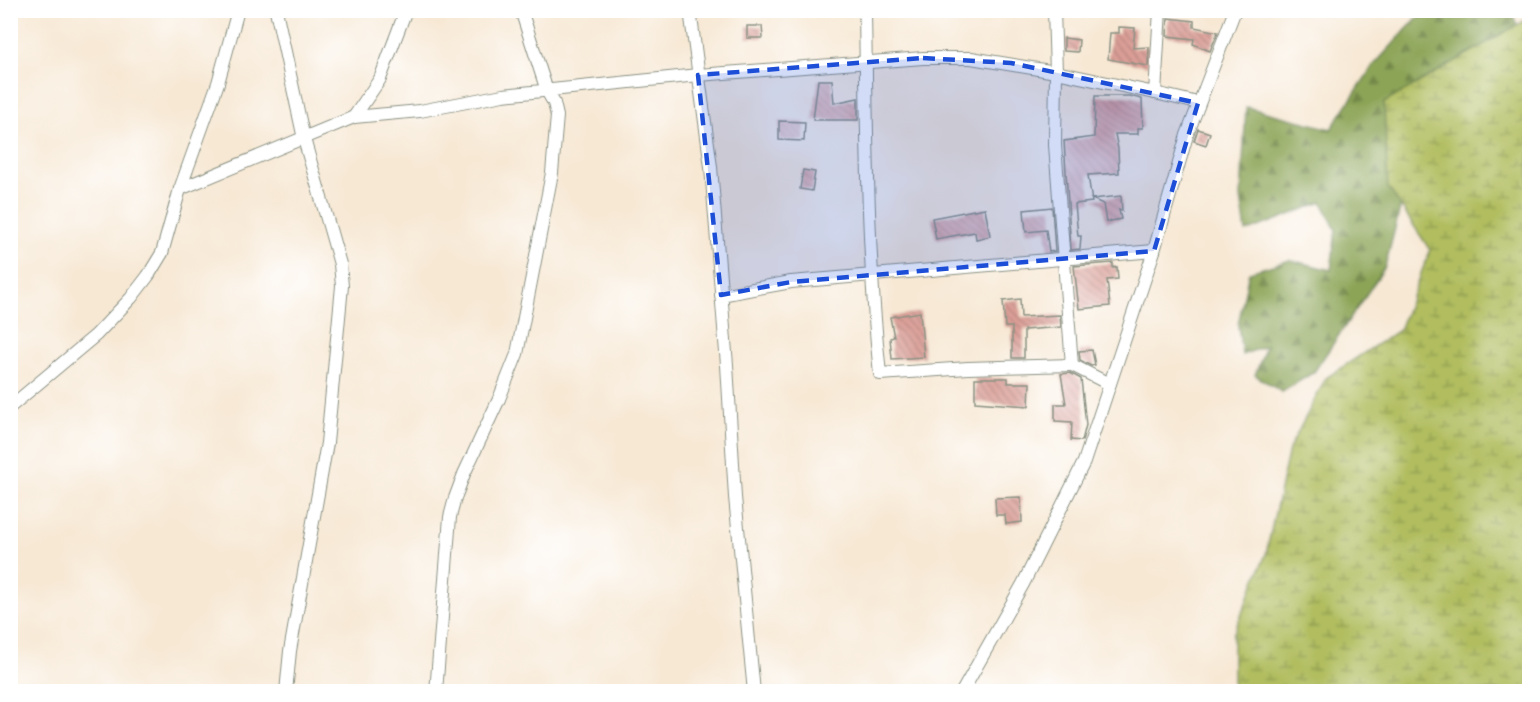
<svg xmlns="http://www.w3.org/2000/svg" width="1540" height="702" font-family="'Shantell Sans',sans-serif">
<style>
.forest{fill:url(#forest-firs);stroke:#567045;stroke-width:1.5}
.wetland{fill:url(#wetland-marsh);stroke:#687d4a;stroke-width:1.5}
.building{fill:url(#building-back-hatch)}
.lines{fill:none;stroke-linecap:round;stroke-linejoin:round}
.minor-casing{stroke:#8b9284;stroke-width:14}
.minor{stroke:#fff;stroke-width:12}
.marked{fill:#1d4ed8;fill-opacity:0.2;stroke:#1d4ed8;stroke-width:4.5;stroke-dasharray:12 8;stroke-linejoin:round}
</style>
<defs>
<pattern id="forest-firs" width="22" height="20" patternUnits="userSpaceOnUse" patternTransform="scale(1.5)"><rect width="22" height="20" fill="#8ca456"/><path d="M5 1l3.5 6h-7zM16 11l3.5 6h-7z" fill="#728748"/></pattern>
<pattern id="wetland-marsh" width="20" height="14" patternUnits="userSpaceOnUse" patternTransform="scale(1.5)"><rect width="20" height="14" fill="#b1bd5f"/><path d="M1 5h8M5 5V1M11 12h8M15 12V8" fill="none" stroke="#8f9b4f"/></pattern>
<pattern id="building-back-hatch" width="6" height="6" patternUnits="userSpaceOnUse" patternTransform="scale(1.5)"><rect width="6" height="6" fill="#db9f97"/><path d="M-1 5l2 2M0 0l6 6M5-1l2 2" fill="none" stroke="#b1837c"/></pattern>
</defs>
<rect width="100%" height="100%" fill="#fff"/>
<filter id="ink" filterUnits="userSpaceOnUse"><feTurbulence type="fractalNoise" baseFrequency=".0167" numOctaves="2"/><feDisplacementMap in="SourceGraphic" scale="12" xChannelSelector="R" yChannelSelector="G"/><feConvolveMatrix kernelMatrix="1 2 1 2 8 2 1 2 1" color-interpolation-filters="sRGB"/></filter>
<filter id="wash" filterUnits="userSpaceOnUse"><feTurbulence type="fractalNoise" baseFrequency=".008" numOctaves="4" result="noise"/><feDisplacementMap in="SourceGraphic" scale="24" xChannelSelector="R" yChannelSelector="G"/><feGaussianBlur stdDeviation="1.35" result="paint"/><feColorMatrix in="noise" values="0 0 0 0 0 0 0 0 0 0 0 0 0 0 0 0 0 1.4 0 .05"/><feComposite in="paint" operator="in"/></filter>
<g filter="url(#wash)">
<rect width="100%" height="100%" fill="#f7e8d4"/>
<polygon class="forest" points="1446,11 1511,11 1517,25 1384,103 1388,187 1401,205 1385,267 1314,372 1282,392 1255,375 1266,346 1242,355 1238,325 1249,272 1290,260 1331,270 1336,230 1322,202 1246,232 1241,197 1246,107 1331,129 1373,66 1417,18"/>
<polygon class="wetland" points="1529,18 1529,691 1233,691 1233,635 1266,554 1289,449 1326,378 1399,330 1430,250 1388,187 1384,103"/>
<g id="blocks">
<g class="building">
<polygon points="1168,18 1194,21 1194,27 1218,32 1210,51 1193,44 1194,39 1167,36"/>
<polygon points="747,26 762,26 763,38 747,38"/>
<polygon points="1119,27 1135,28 1133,48 1149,47 1148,66 1108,59 1110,33 1119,33"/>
<polygon points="1064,38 1079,40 1078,52 1064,51"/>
<polygon points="818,80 832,80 834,103 858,98 858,120 813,120"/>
<polygon points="1095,96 1129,96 1142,99 1143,128 1138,128 1138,134 1115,134 1118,149 1119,173 1088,175 1092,202 1075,204 1078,236 1081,236 1080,249 1071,250 1064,141 1094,137"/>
<polygon points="779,121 805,122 804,141 779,140"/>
<polygon points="1198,129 1210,133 1206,145 1194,141"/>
<polygon points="803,170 815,172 812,191 800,189"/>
<polygon points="1121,196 1122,211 1119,210 1121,219 1106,222 1103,204 1092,199"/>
<polygon points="1052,207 1055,251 1049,252 1046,230 1026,232 1024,210"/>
<polygon points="985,208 990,236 976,239 975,232 936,239 932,218"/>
<polygon points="1113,263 1113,268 1117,267 1118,279 1107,280 1110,306 1079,309 1074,266"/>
<polygon points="1020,299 1021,317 1060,315 1061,327 1024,330 1024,358 1012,358 1012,327 1005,327 1003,301"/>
<polygon points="920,312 924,357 892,359 890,338 894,337 890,317"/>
<polygon points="1092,350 1095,365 1091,366 1080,360 1079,351"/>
<polygon points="1070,373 1081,379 1086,425 1082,441 1071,440 1072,422 1055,421 1055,404 1066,404 1061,374"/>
<polygon points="975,378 1008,378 1008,383 1030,383 1029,406 975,402"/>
<polygon points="1021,497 1022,522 1006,524 1005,515 996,515 995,498"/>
</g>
</g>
</g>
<g filter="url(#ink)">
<use href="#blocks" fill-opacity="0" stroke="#8b9284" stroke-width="1.5"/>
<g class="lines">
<defs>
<g id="minor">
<polyline points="276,10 304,139 340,264 342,286 327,443 290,651 286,692"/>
<polyline points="690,10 711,167 727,365 735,497 754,692"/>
<path d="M865,10C867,132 867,253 880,374L968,368L1072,365"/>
<polyline points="1054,10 1056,72 1155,93 1160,10"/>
<polyline points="1155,93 1198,103"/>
<polyline points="354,117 380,79 406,10"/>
<polyline points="180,189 354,117 420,111 503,95 698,75 923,58 971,58 1056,72 1055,145 1072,365 1109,384"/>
<polyline points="721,295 791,282 1154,251"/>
<polyline points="10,407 96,335 131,298 148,276 162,253 180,189 218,83 238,10"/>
<polyline points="436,692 450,517 455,498 464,474 499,399 517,354 552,173 557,116 554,103 547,91 521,10"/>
<polyline points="962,692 1023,584 1084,462 1154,251 1187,135 1235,10"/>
</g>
</defs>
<use href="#minor" class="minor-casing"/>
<use href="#minor" class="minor"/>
</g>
</g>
<path class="marked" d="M923,58L1011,63L1198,103L1154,251L791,282L721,295L698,75Z"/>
<rect width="1540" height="702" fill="none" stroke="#fff" stroke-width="36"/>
</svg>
